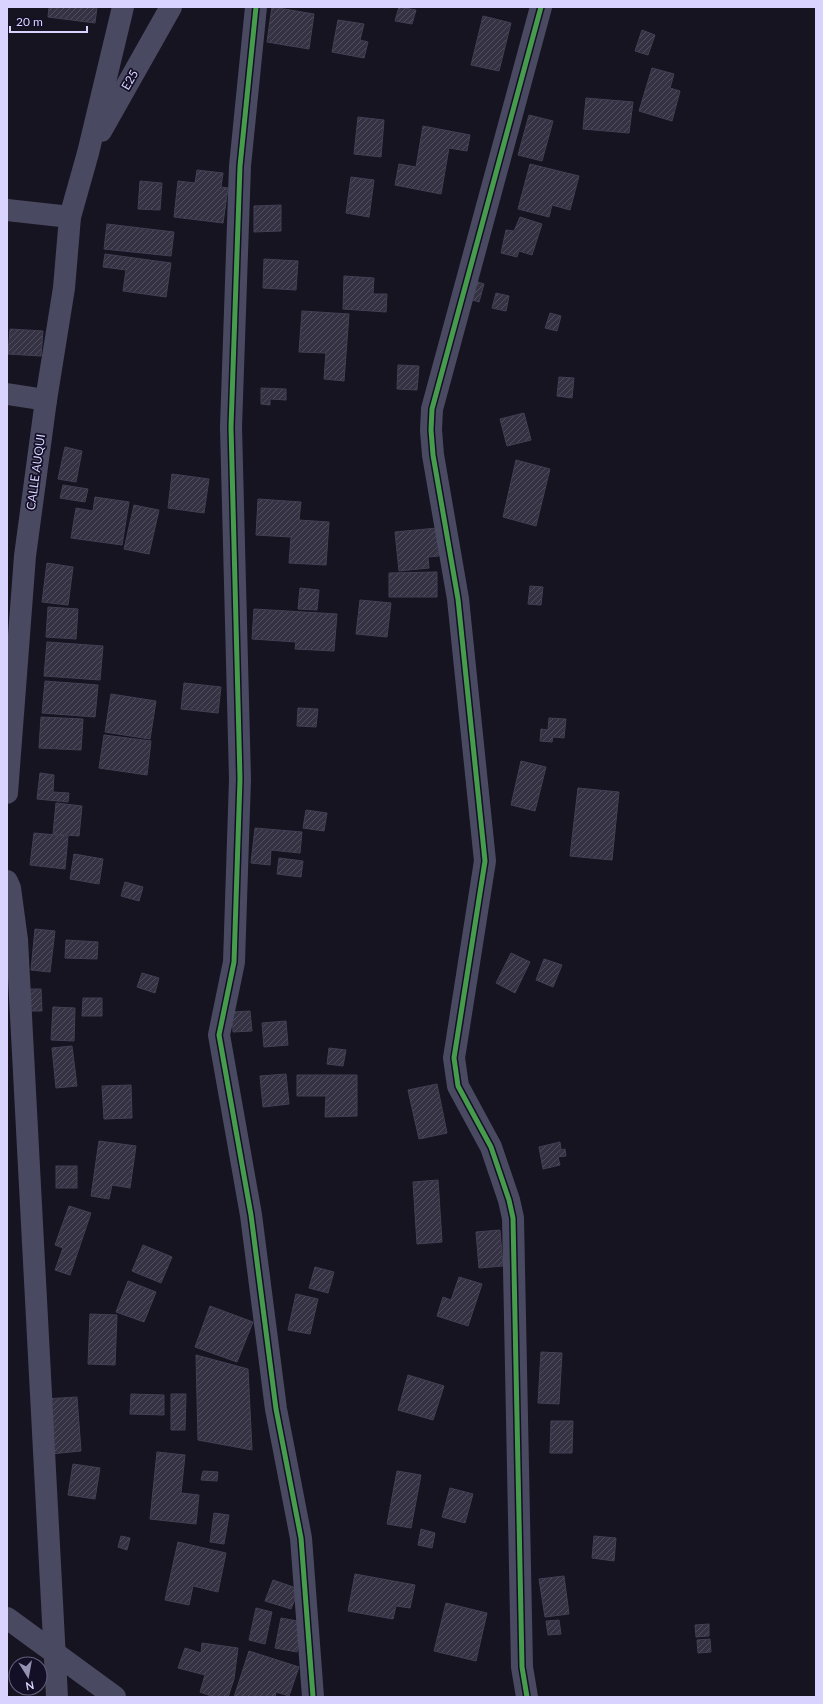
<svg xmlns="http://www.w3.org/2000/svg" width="823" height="1704" font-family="Lato,sans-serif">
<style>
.building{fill:url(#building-hatch);stroke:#433f54}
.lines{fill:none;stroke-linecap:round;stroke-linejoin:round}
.minor{stroke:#4a4962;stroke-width:22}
.cycleway-casing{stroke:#130f26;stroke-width:8}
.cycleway{stroke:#469c4c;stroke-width:5}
.labels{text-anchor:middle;stroke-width:3.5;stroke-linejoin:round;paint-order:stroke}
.street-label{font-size:12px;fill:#d9d4ff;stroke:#130f26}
</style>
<defs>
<pattern id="building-hatch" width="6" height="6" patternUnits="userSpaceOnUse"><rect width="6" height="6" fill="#343243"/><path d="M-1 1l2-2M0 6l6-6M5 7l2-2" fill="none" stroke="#514f5f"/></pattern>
</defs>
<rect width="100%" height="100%" fill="#161421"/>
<g class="building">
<polygon points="49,7 97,7 95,23 48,17"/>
<polygon points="272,7 314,14 309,49 267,42"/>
<polygon points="399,7 416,10 412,24 395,21"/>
<polygon points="483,16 511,23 499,71 471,65"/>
<polygon points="338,20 364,24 360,40 368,42 364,58 332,52"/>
<polygon points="642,30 655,35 648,55 635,51"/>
<polygon points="652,68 674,74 670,88 680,91 672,121 639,111"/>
<polygon points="586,98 633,102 629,133 583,129"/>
<polygon points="529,115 553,121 542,161 518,155"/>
<polygon points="358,117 384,120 381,157 354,154"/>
<polygon points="423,126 470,135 467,151 449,148 441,194 395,185 399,164 416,167"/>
<polygon points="530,164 579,176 570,210 552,205 549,217 518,209"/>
<polygon points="197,170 223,173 221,187 228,188 223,223 174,217 178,181 195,183"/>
<polygon points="351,177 374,180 369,217 346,213"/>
<polygon points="140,181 162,183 160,210 138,209"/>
<polygon points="281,205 281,231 254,232 254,206"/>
<polygon points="520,217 542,224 532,255 519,251 517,257 501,253 506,230 514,231"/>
<polygon points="107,224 174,232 171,256 104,249"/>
<polygon points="105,254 171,263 166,297 123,291 126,270 103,267"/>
<polygon points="264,259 298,261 296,290 263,288"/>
<polygon points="344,276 374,278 373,294 387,294 386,312 343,309"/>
<polygon points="475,281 484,284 479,302 469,299"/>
<polygon points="496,293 509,296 506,311 492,308"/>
<polygon points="302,311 349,314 344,381 324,379 326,353 299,352"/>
<polygon points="550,313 561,316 557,331 545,328"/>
<polygon points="10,329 43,331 41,356 8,354"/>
<polygon points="398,365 419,366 417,390 397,389"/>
<polygon points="559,377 574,378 572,398 557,396"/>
<polygon points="261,388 286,389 286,400 270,399 270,405 261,404"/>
<polygon points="524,413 531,440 507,446 500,419"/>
<polygon points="65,447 82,451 76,482 58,479"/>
<polygon points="516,460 550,469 536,526 503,517"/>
<polygon points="172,474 209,479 204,513 168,508"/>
<polygon points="63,485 88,489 85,502 60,498"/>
<polygon points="95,497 129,502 122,545 71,538 76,508 93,511"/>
<polygon points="258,499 301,502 299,520 329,522 326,565 289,563 291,537 256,535"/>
<polygon points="134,505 159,510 149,554 124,549"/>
<polygon points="437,528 439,556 428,557 429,568 399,571 395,532"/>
<polygon points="47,563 73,567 68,605 42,602"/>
<polygon points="437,572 437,597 389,597 389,573"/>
<polygon points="530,586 543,587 541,605 528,604"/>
<polygon points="300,588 319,590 317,610 298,609"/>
<polygon points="360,600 391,603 387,637 356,634"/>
<polygon points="48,607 78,609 76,639 46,637"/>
<polygon points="254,609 337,614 334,651 295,649 296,642 252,639"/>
<polygon points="47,642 103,646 100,680 44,676"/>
<polygon points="45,681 98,685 95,717 42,713"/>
<polygon points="184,683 221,687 218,713 181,709"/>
<polygon points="111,694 156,701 150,739 105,732"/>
<polygon points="298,708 318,709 316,727 297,726"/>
<polygon points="41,717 83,719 81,750 39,748"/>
<polygon points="549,718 566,719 564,738 553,737 552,742 540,741 541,729 548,730"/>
<polygon points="104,735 151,741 147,775 99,768"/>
<polygon points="521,761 546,767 535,811 511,805"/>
<polygon points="40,773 54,775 53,792 69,793 68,802 37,799"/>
<polygon points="578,788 619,792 612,860 570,856"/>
<polygon points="56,803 82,806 79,836 53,834"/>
<polygon points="306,810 327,813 324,831 303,828"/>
<polygon points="255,828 302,832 300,853 271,850 270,865 251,863"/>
<polygon points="34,833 68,836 65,869 30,865"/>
<polygon points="74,854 103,859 99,884 70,879"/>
<polygon points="279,858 303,861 301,877 277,874"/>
<polygon points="125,882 143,887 139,901 121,896"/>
<polygon points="35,929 55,931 50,972 31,970"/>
<polygon points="66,940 98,942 97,959 65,958"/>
<polygon points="511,953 530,962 515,993 496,983"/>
<polygon points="544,959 562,965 553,987 536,980"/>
<polygon points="142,973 159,978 155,993 137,987"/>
<polygon points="29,989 41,989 42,1011 30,1011"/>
<polygon points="83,998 102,998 102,1016 82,1016"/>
<polygon points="53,1007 75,1008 74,1041 51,1040"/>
<polygon points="250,1011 252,1031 233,1032 232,1012"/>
<polygon points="286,1021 288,1045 264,1047 262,1023"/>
<polygon points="72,1046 77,1086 56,1088 52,1048"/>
<polygon points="329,1048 346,1050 343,1066 327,1064"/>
<polygon points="286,1074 289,1104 263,1107 260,1076"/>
<polygon points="297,1075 357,1075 357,1116 325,1117 326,1096 297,1096"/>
<polygon points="437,1084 447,1133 419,1139 408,1090"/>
<polygon points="131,1085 132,1118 104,1119 102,1086"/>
<polygon points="99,1141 136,1146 130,1188 112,1185 109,1199 91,1196"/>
<polygon points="560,1142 561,1150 565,1149 566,1156 558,1157 560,1165 543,1169 539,1147"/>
<rect x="56" y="1166" width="21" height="22"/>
<polygon points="438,1180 442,1242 417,1244 413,1182"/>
<polygon points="69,1206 91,1213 70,1275 55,1270 63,1248 55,1245"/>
<polygon points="500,1230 503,1266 479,1268 476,1232"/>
<polygon points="143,1245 172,1257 161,1283 132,1271"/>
<polygon points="315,1267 334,1272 328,1293 309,1288"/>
<polygon points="459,1277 482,1284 468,1326 437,1316 443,1297 451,1300"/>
<polygon points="128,1281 156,1292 144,1322 116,1312"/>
<polygon points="296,1294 318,1299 310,1334 288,1330"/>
<polygon points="210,1306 253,1322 237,1362 195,1347"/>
<polygon points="90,1314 117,1315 115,1365 88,1364"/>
<polygon points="541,1352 562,1353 559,1404 538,1403"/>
<polygon points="196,1355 248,1369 252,1450 198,1440"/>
<polygon points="408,1375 444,1386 433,1420 398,1410"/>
<polygon points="131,1394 164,1395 164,1415 130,1414"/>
<polygon points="171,1394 186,1394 185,1430 171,1430"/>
<polygon points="77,1397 81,1451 50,1454 45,1399"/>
<polygon points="551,1421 573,1421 572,1453 550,1453"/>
<polygon points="157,1452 185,1455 181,1493 199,1495 196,1524 150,1519"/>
<polygon points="73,1464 100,1468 95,1499 68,1495"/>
<polygon points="203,1471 218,1472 217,1481 201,1480"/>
<polygon points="397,1471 421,1475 411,1528 387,1524"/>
<polygon points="450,1488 473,1494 465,1523 442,1517"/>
<polygon points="214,1513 229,1515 224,1544 210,1542"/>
<polygon points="421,1529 435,1533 432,1548 418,1545"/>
<polygon points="121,1536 130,1538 127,1550 118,1547"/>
<polygon points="594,1536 616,1538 614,1561 592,1558"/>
<polygon points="178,1542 226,1553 218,1592 193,1586 189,1605 165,1600"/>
<polygon points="355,1574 415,1585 410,1608 396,1606 393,1619 348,1611"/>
<polygon points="564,1576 569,1614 545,1617 539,1579"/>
<polygon points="273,1580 299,1589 291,1609 265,1601"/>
<polygon points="446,1603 487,1613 476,1661 434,1651"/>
<polygon points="256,1608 272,1612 265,1644 249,1640"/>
<polygon points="281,1618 303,1622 297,1652 275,1648"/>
<polygon points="559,1620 561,1634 548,1635 546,1621"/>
<polygon points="709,1624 709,1636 696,1637 695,1625"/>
<polygon points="710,1639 711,1652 698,1653 697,1640"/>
<polygon points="202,1643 238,1648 234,1679 228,1697 214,1697 200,1692 205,1675 178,1668 185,1648 201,1653"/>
<polygon points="249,1651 299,1667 289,1696 276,1692 275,1697 234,1697"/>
</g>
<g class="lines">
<g class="minor">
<polyline points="256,7 240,166 231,427 240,779 234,962 219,1035 251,1215 276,1409 301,1538 313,1697"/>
<polyline points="101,131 171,7"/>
<polyline points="7,210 70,217"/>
<polyline points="7,394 46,400"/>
<polyline points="7,793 25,556 46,400 64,288 70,217 88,153 123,7"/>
<polyline points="7,881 10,888 17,940 57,1697"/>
<polyline points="7,1618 115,1697"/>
<polyline points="527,1697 522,1667 513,1218 509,1200 491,1147 458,1086 454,1058 485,861 458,599 433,455 431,430 432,409 541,7"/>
</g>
<defs>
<g id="cycleway">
<polyline points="256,7 240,166 231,427 240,779 234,962 219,1035 251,1215 276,1409 301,1538 313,1697"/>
<polyline points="527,1697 522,1667 513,1218 509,1200 491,1147 458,1086 454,1058 485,861 458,599 433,455 431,430 432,409 541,7"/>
</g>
</defs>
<use href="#cycleway" class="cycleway-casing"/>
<use href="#cycleway" class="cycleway"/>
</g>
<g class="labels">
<g class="street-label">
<text transform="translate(130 80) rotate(-60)" y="4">E25</text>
<text transform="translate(36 472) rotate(-82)" y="4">CALLE AUQUI</text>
</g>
</g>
<rect width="823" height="1704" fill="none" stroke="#d9d4ff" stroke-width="16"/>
<g transform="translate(28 1676) rotate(169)"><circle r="19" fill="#130f26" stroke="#625e7d"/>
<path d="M0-3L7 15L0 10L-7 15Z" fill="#9591b1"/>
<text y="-6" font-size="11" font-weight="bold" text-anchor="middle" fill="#d9d4ff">N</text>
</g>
<path d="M10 26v6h77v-6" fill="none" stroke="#d9d4ff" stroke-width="2"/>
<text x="16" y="26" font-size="12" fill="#d9d4ff" stroke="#130f26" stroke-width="3" paint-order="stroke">20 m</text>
</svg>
